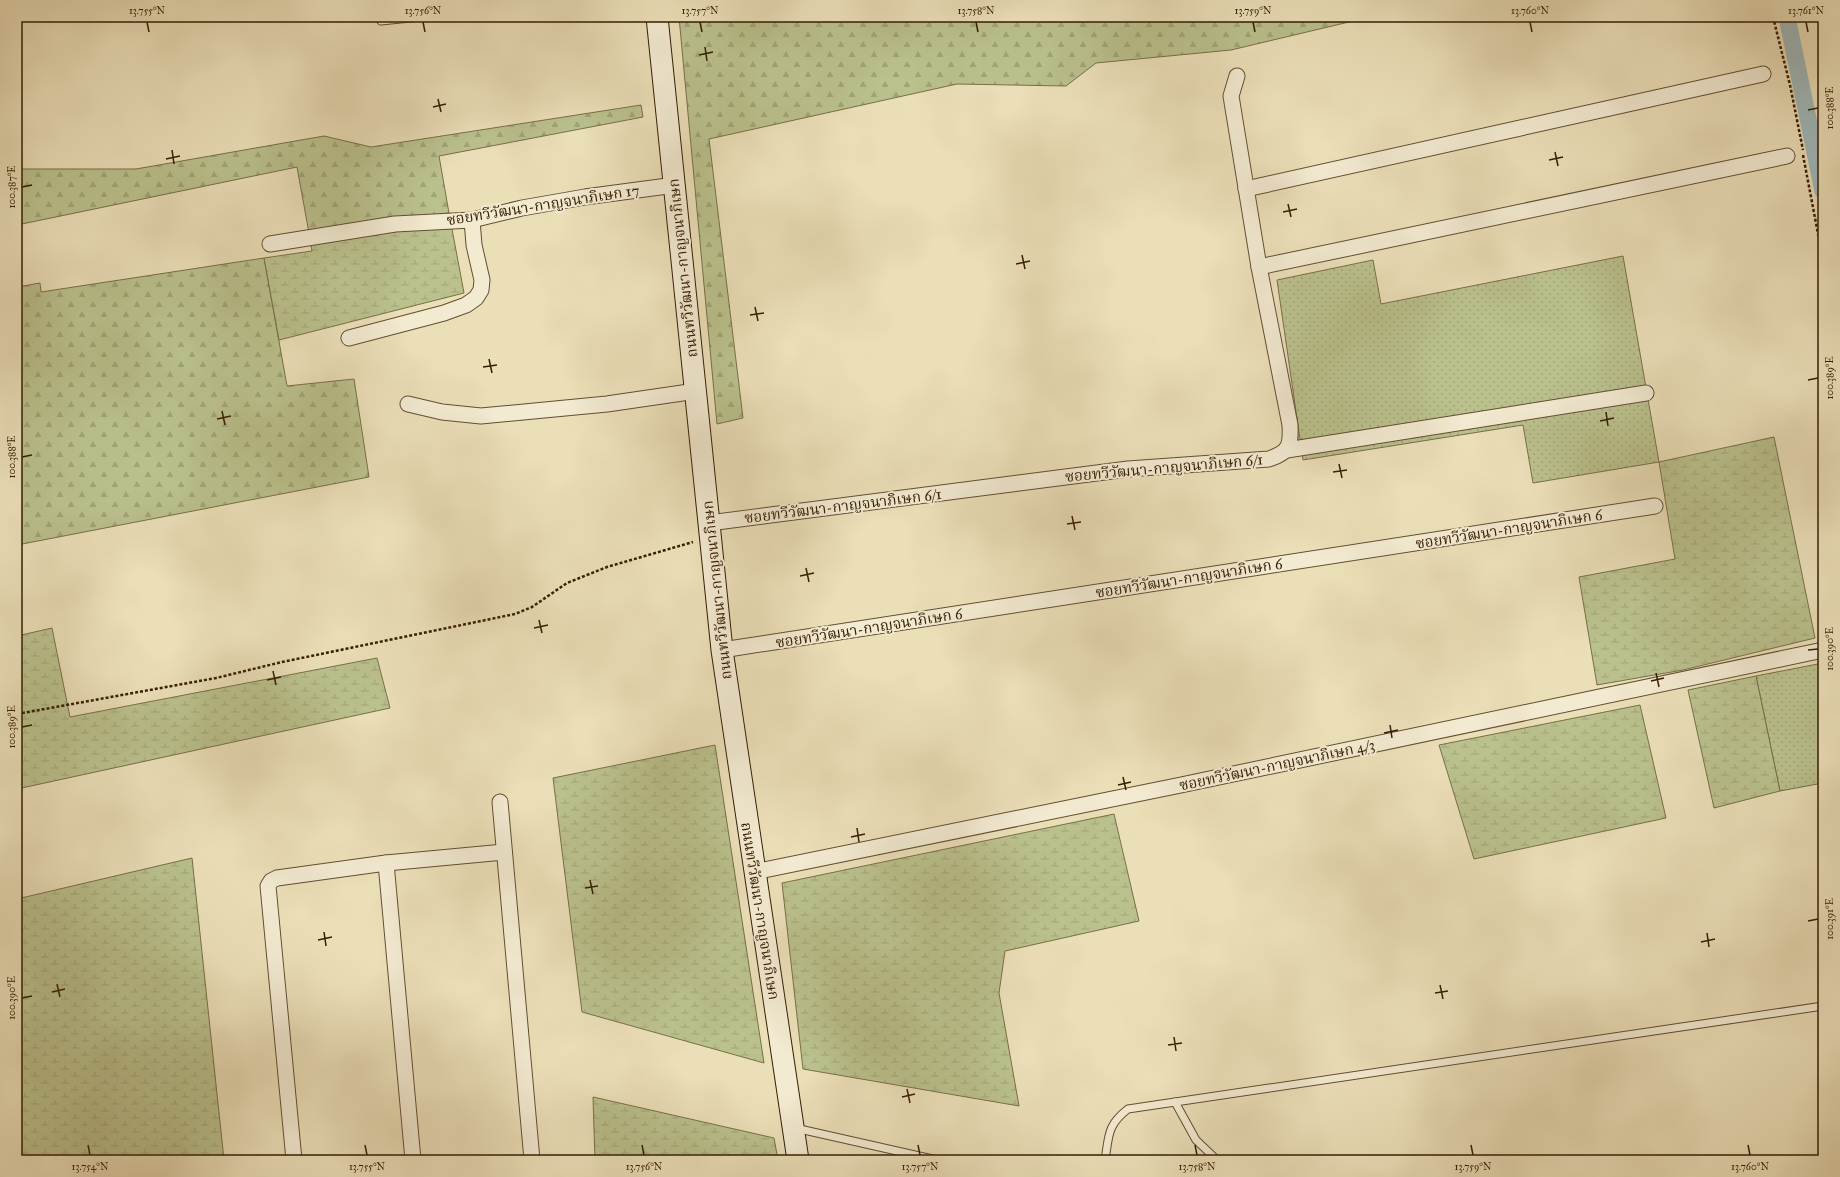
<svg xmlns="http://www.w3.org/2000/svg" width="1840" height="1177" font-family="'IM FELL Great Primer','Noto Serif Thai',serif">
<style>
.grass{fill:url(#grass-dots);stroke:#786f48}
.forest{fill:url(#forest-firs);stroke:#786f48}
.wetland{fill:url(#wetland-marsh);stroke:#786f48}
.lines{fill:none;stroke-linecap:round;stroke-linejoin:round}
.canal{stroke:#9fb9bb;stroke-width:17}
.lane-casing{stroke:#634e30;stroke-width:9}
.street-casing{stroke:#634e30;stroke-width:17}
.secondary-casing{stroke:#361d02;stroke-width:23}
.path{stroke:#361d02;stroke-width:2.5;stroke-dasharray:3 2;stroke-linecap:butt}
.lane{stroke:#f2ead1;stroke-width:7}
.street{stroke:#f2ead1;stroke-width:15}
.secondary{stroke:#f2ead1;stroke-width:21}
.ticks{fill:none;stroke:#361d02;stroke-width:1.5}
.labels{text-anchor:middle;stroke-width:4;stroke-linejoin:round;paint-order:stroke}
.street-label{font-size:15px;fill:#361d02;stroke:#f2ead1}
.neatline{fill:none;stroke:#361d02;stroke-width:1.5}
.ticks-label{font-size:10px;text-anchor:middle;fill:#361d02}
</style>
<defs>
<pattern id="grass-dots" width="8" height="8" patternUnits="userSpaceOnUse"><rect width="8" height="8" fill="#bac18d"/><path d="M2 2h.1M6 6h.1" fill="none" stroke="#a0a578" stroke-width="1.8" stroke-linecap="round"/></pattern>
<pattern id="forest-firs" width="22" height="20" patternUnits="userSpaceOnUse"><rect width="22" height="20" fill="#bac18d"/><path d="M5 1l3.5 6h-7zM16 11l3.5 6h-7z" fill="#a0a578"/></pattern>
<pattern id="wetland-marsh" width="20" height="14" patternUnits="userSpaceOnUse"><rect width="20" height="14" fill="#bac18d"/><path d="M1 5h8M5 5V1M11 12h8M15 12V8" fill="none" stroke="#a0a578"/></pattern>
</defs>
<rect width="100%" height="100%" fill="#ebdfb8"/>
<filter id="stains"><feTurbulence type="fractalNoise" baseFrequency=".005" numOctaves="4"/><feColorMatrix values="0 0 0 0 .2 0 0 0 0 .09 0 0 0 0 .02 0 0 0 .5 -.17"/></filter>
<radialGradient id="worn" r=".72"><stop offset=".6" stop-color="#630" stop-opacity="0"/><stop offset="1" stop-color="#630" stop-opacity=".3"/></radialGradient>
<g class="grass">
<polygon points="1623,256 1659,462 1533,483 1523,425 1303,460 1277,280 1373,260 1381,304"/>
<polygon points="1823,663 1823,783 1780,791 1756,676"/>
</g>
<g class="forest">
<polygon points="679,17 1370,17 1231,50 1096,63 1066,86 957,84 709,139 743,418 717,424"/>
<polygon points="641,105 643,117 439,156 449,213 309,233 297,167 17,225 17,169 136,169 324,136 371,147"/>
<polygon points="264,258 287,386 354,379 369,477 17,545 17,287 40,283 41,292"/>
</g>
<g class="wetland">
<polygon points="449,213 464,293 279,340 264,258 312,251 309,233"/>
<polygon points="1774,437 1815,638 1683,670 1597,685 1579,577 1675,559 1659,462"/>
<polygon points="52,628 70,717 377,658 390,708 17,789 17,636"/>
<polygon points="1756,676 1780,791 1714,808 1688,690"/>
<polygon points="1640,705 1666,818 1474,859 1439,745"/>
<polygon points="715,745 764,1063 582,1012 553,778"/>
<polygon points="1114,814 1139,921 1005,951 999,993 1019,1106 803,1069 782,883"/>
<polygon points="192,858 224,1160 17,1160 17,899"/>
<polygon points="593,1097 774,1138 778,1160 595,1160"/>
</g>
<g class="lines">
<polyline class="canal" points="1787,17 1823,191"/>
<defs>
<g id="lane">
<polyline points="381,21 420,17"/>
<polyline points="1175,1102 1196,1140 1217,1160"/>
<polyline points="795,1128 937,1160"/>
<path d="M1105,1160C1109,1136 1107,1125 1128,1109L1823,1006"/>
</g>
<g id="street">
<polyline points="1246,189 1763,74"/>
<polyline points="270,244 395,224 472,220 522,208 585,197 675,185"/>
<polyline points="1259,267 1787,156"/>
<polyline points="349,338 444,313 466,305 476,298 481,290 482,280 474,245 472,220"/>
<polyline points="408,404 442,412 481,416 607,404 696,391"/>
<polyline points="1287,450 1646,393"/>
<path d="M709,523L1128,469L1269,459C1290,452 1291,445 1290,425L1259,267L1231,96L1237,76"/>
<polyline points="722,650 1655,506"/>
<polyline points="500,802 532,1160"/>
<polyline points="386,863 413,1160"/>
<polyline points="754,872 1181,785 1823,650"/>
<polyline points="294,1160 268,886 271,881 277,878 386,863 504,852"/>
</g>
<polyline id="secondary" points="657,17 722,650 798,1160"/>
</defs>
<use href="#lane" class="lane-casing"/>
<use href="#street" class="street-casing"/>
<use href="#secondary" class="secondary-casing"/>
<g class="path">
<polyline points="1773,17 1790,85 1803,150"/>
<polyline points="1803,155 1823,260"/>
<polyline points="17,714 216,678 282,662 515,614 532,607 567,583 607,567 693,542"/>
</g>
<use href="#lane" class="lane"/>
<use href="#street" class="street"/>
<use href="#secondary" class="secondary"/>
</g>
<path class="ticks" d="M147,22L149,32M423,22L425,32M700,22L702,32M976,22L978,32M1253,22L1255,32M1530,22L1532,32M1806,22L1808,32M705,47L707,61M699,55L713,52M438,99L441,112M433,107L446,104M1808,110L1818,108M172,150L174,164M1555,152L1558,166M166,159L180,156M1549,160L1563,157M22,187L32,185M1288,204L1291,217M1283,212L1297,209M1022,255L1025,269M1016,264L1030,261M755,307L758,321M750,315L764,313M489,359L492,373M483,367L497,365M1808,380L1818,378M222,411L225,425M1606,412L1608,426M217,419L231,416M1600,421L1614,418M22,457L32,455M1339,464L1342,478M1333,472L1347,470M1072,516L1075,530M1067,524L1081,522M806,568L809,582M800,576L814,573M539,620L542,633M534,628L548,625M1808,650L1818,649M273,671L276,685M1656,673L1659,687M267,680L281,677M1651,681L1664,678M1390,725L1392,738M22,727L32,725M1384,733L1398,730M1123,777L1126,790M1118,785L1131,782M857,828L859,842M851,837L865,834M590,880L593,894M585,888L598,886M1808,921L1818,919M324,932L326,946M1707,933L1709,947M318,940L332,937M1701,942L1715,939M57,984L60,997M1440,985L1443,999M52,992L65,989M1435,993L1448,991M22,998L32,996M1174,1037L1176,1051M1168,1045L1182,1043M907,1089L910,1103M902,1097L915,1094M88,1145L90,1155M365,1145L367,1155M642,1145L644,1155M918,1145L920,1155M1195,1145L1197,1155M1471,1145L1473,1155M1748,1145L1750,1155"/>
<g class="labels">
<g class="street-label">
<text transform="translate(543 205) rotate(-9)" y="5">ซอยทวีวัฒนา-กาญจนาภิเษก 17</text>
<text transform="translate(683 268) rotate(-96)" y="5">ถนนทวีวัฒนา-กาญจนาภิเษก</text>
<text transform="translate(1164 468) rotate(-5)" y="5">ซอยทวีวัฒนา-กาญจนาภิเษก 6/1</text>
<text transform="translate(843 506) rotate(-7)" y="5">ซอยทวีวัฒนา-กาญจนาภิเษก 6/1</text>
<text transform="translate(1509 529) rotate(-9)" y="5">ซอยทวีวัฒนา-กาญจนาภิเษก 6</text>
<text transform="translate(1189 578) rotate(-9)" y="5">ซอยทวีวัฒนา-กาญจนาภิเษก 6</text>
<text transform="translate(717 590) rotate(-96)" y="5">ถนนทวีวัฒนา-กาญจนาภิเษก</text>
<text transform="translate(869 628) rotate(-9)" y="5">ซอยทวีวัฒนา-กาญจนาภิเษก 6</text>
<text transform="translate(1277 765) rotate(-12)" y="5">ซอยทวีวัฒนา-กาญจนาภิเษก 4/3</text>
<text transform="translate(760 911) rotate(81)" y="5">ถนนทวีวัฒนา-กาญจนาภิเษก</text>
</g>
</g>
<rect width="1840" height="1177" fill="none" stroke="#ebdfb8" stroke-width="44"/>
<rect x="22" y="22" width="1796" height="1133" class="neatline"/>
<g class="ticks-label">
<text x="147" y="14">13.755°N</text>
<text x="423" y="14">13.756°N</text>
<text x="700" y="14">13.757°N</text>
<text x="976" y="14">13.758°N</text>
<text x="1253" y="14">13.759°N</text>
<text x="1530" y="14">13.760°N</text>
<text x="1806" y="14">13.761°N</text>
<text transform="translate(1829 108) rotate(-90)" y="4">100.388°E</text>
<text transform="translate(11 187) rotate(-90)" y="4">100.387°E</text>
<text transform="translate(1829 378) rotate(-90)" y="4">100.389°E</text>
<text transform="translate(11 457) rotate(-90)" y="4">100.388°E</text>
<text transform="translate(1829 649) rotate(-90)" y="4">100.390°E</text>
<text transform="translate(11 727) rotate(-90)" y="4">100.389°E</text>
<text transform="translate(1829 919) rotate(-90)" y="4">100.391°E</text>
<text transform="translate(11 998) rotate(-90)" y="4">100.390°E</text>
<text x="90" y="1170">13.754°N</text>
<text x="367" y="1170">13.755°N</text>
<text x="644" y="1170">13.756°N</text>
<text x="920" y="1170">13.757°N</text>
<text x="1197" y="1170">13.758°N</text>
<text x="1473" y="1170">13.759°N</text>
<text x="1750" y="1170">13.760°N</text>
</g>
<rect width="100%" height="100%" filter="url(#stains)"/>
<rect width="100%" height="100%" fill="url(#worn)"/>
</svg>
